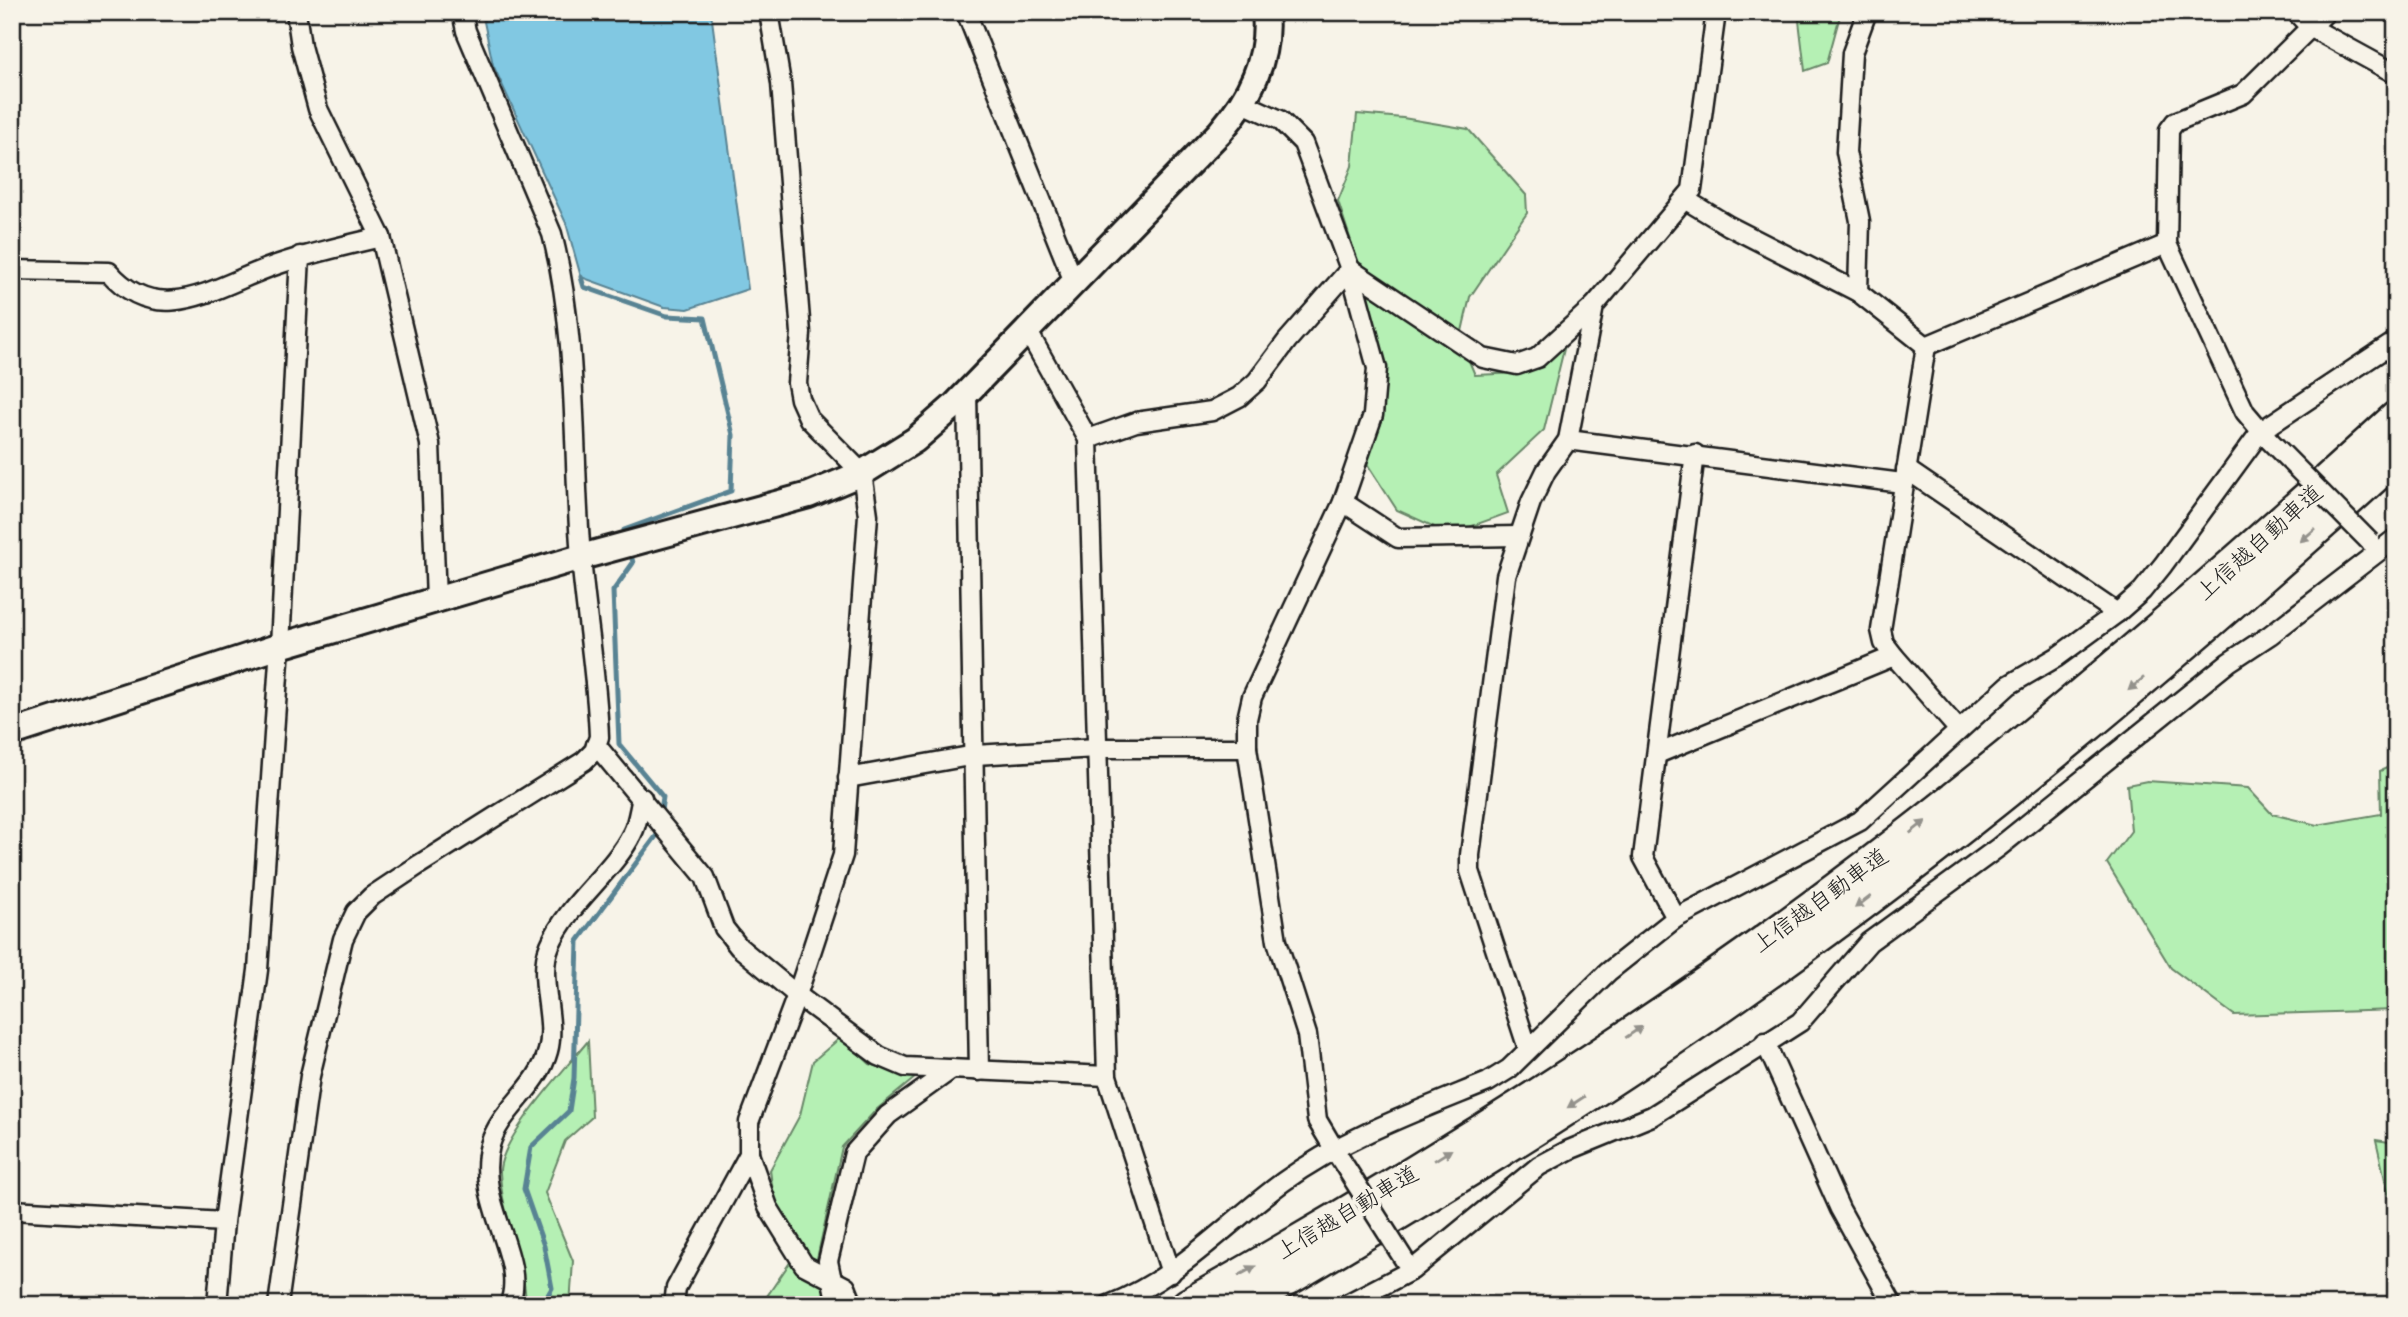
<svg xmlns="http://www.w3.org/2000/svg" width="2408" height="1317" font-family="Delius,'Klee One',sans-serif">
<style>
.green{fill:#b5f0b4;stroke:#688668;stroke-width:2}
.water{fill:#81c8e2;stroke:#598393;stroke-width:2}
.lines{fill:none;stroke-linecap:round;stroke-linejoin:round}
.stream{stroke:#598393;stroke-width:5}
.street-casing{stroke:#1c1c1c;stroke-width:23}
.secondary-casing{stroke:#1c1c1c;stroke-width:30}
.highway-casing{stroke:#1c1c1c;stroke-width:37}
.street{stroke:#f7f3e8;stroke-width:18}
.secondary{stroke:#f7f3e8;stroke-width:24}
.highway{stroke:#f7f3e8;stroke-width:32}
.street-bridge-casing{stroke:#1c1c1c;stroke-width:23;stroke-linecap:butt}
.street-bridge{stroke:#f7f3e8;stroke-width:18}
.oneway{fill:#94928c}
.labels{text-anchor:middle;stroke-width:7;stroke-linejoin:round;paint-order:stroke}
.street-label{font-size:23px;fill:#1c1c1c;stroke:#f7f3e8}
</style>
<rect width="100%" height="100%" fill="#f7f3e8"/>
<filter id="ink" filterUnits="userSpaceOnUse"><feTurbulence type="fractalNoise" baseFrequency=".0143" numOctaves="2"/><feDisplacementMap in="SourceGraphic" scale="14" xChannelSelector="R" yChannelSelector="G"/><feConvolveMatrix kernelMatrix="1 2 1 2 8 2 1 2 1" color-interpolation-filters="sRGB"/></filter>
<g filter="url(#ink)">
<g class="green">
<polygon points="1798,12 1841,12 1827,63 1805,71"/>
<polygon points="1357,114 1403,118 1468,129 1526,195 1527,213 1470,297 1460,340 1475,375 1520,373 1565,345 1544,430 1496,475 1508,513 1450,534 1397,510 1364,459 1381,424 1385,362 1362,275 1338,201 1352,166"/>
<polygon points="2396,764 2396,1010 2234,1015 2171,968 2107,863 2131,831 2127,785 2147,781 2248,788 2272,814 2317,825 2381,814 2380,771"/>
<polygon points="841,1037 870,1064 916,1077 876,1110 842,1147 816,1263 830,1297 827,1305 761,1305 795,1255 776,1215 770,1170 800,1115 813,1061"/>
<path d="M588,1041L592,1117L565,1141L545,1193L573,1261L570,1305H526C525,1260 502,1218 500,1173C498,1140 566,1068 588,1041Z"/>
<polygon points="2376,1140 2396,1143 2396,1228"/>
</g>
<polygon class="water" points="482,12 711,12 748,289 688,309 664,307 581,277 566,223 493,65"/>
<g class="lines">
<g class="stream">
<polyline points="581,277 584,287 667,316 705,318 733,435 731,491 624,530 626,537"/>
<polyline points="630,550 633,563 613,591 619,744 663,797 660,817"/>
<polyline points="542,1305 552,1288 544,1246 524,1189 531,1147 569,1111 574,1078 578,941 657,835 659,827"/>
</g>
<defs>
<g id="street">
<polyline points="296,12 301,46 318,109 381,237 430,444 436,600"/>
<polyline points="966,12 1074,282"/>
<polyline points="2296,12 2310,27 2396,74"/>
<polyline points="1243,103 1280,120 1303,143 1350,269 1377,368 1373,415 1343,502 1252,697 1247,719 1247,748 1277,941 1307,1035 1317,1120 1339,1157"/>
<polyline points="1686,200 1729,226 1858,292 1926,346"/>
<path d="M12,270L109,272C160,331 219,284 276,265C311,253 346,245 381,237"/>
<polyline points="1858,292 1860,221 1846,152 1852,53 1867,12"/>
<polyline points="1027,330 1088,439 1107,1076 1171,1273"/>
<polyline points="1926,346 1881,630 1884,643 1894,656 1958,729"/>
<polyline points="1926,346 2167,244"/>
<polyline points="967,391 979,1071"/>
<polyline points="1088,439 1136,422 1212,411 1239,397 1257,381 1287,341 1350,269 1483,358 1517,365 1537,358 1594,306 1692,190 1716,12"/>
<polyline points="2268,439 2245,412 2167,244 2169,130 2175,122 2243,94 2326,12"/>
<polyline points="1568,440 1902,483"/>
<polyline points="1906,469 2117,613"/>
<polyline points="1343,502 1398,538 1518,536"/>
<polyline points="596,745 705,877 724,928 739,947 797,995 879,1056 905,1067 1107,1076"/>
<polyline points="1657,754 1894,656"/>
<polyline points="848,778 975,755 1097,748 1247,748"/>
<polyline points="1676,918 1643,857 1695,454"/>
<polyline points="1765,1042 1840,1209 1893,1305"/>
<polyline points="1528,1049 1470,871 1470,855 1506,576 1531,502 1546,471 1568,440 1594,306"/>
<polyline points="749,1154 768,1207 804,1265 846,1287 853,1305"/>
<polyline points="12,1210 224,1222"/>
<polyline points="217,1305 224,1222 258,970 280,646 300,256"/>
<path d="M278,1305L310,1076L343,939L356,912L372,896L420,864L584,761L594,751L599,737C597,677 586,617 581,557C572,451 579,339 552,234L466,31L462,12"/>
<path d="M509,1305C529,1259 474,1204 490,1145C500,1109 538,1089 548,1051C557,1018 536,977 550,945C568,903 613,872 632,834C638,823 639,809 642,798"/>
<polyline points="674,1305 676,1288 749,1154 749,1122 797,995 843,855 868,515 862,473 809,419 800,399 797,383 801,333 781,83 769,12"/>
<polyline points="837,1305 828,1261 854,1153 888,1115 952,1069"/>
<path d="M1109,1305C1180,1277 1223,1226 1283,1182C1345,1137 1417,1111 1488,1082L1509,1069L1608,972L1676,918L1860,821L2009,685L2057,657L2117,613L2142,591L2163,565L2261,431L2396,341"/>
<polyline points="1345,1305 1412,1270 1539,1166 1569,1150 1652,1116 1800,1022 1869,942 1999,847 2229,662 2270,635 2396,538"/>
</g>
<path id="secondary" d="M12,733L280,646L581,557L809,495L862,473L915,440L955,405L1220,132C1249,98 1270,59 1265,12"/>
<g id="highway">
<path d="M1188,1305C1433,1167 1673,1016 1896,844C2069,710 2234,566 2396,418"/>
<path d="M1243,1305C1407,1210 1570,1111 1725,1003C1962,838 2183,650 2396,457"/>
</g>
</defs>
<use href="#street" class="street-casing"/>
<use href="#secondary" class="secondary-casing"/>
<use href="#highway" class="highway-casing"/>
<use href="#street" class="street"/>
<use href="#secondary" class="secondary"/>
<use href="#highway" class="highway"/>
<defs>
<g id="street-bridge">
<polyline points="2268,439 2370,542"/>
<polyline points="1339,1157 1405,1261"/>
</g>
</defs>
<use href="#street-bridge" class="street-bridge-casing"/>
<use href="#street-bridge" class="street-bridge"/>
</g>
<defs><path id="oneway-solid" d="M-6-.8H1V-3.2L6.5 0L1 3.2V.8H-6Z" transform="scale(1.75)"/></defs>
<g class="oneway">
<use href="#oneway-solid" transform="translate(2308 535) rotate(139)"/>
<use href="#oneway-solid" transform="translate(2136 684) rotate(140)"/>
<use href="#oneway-solid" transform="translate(1918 827) rotate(-38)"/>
<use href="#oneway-solid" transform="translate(1863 902) rotate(143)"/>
<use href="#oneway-solid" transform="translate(1634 1032) rotate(-34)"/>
<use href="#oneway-solid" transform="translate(1576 1102) rotate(147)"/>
<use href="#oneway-solid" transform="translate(1443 1155) rotate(-32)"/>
<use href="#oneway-solid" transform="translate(1247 1271) rotate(-29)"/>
</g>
</g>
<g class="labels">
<g class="street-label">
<text transform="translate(2259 542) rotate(-42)" y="8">上信越自動車道</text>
<text transform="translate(1820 900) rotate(-36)" y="8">上信越自動車道</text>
<text transform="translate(1347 1212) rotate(-31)" y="8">上信越自動車道</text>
</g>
</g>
<rect width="2408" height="1317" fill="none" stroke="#f7f3e8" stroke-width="42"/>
<rect x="21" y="21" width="2366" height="1275" fill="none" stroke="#1c1c1c" stroke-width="2.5" filter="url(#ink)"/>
</svg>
